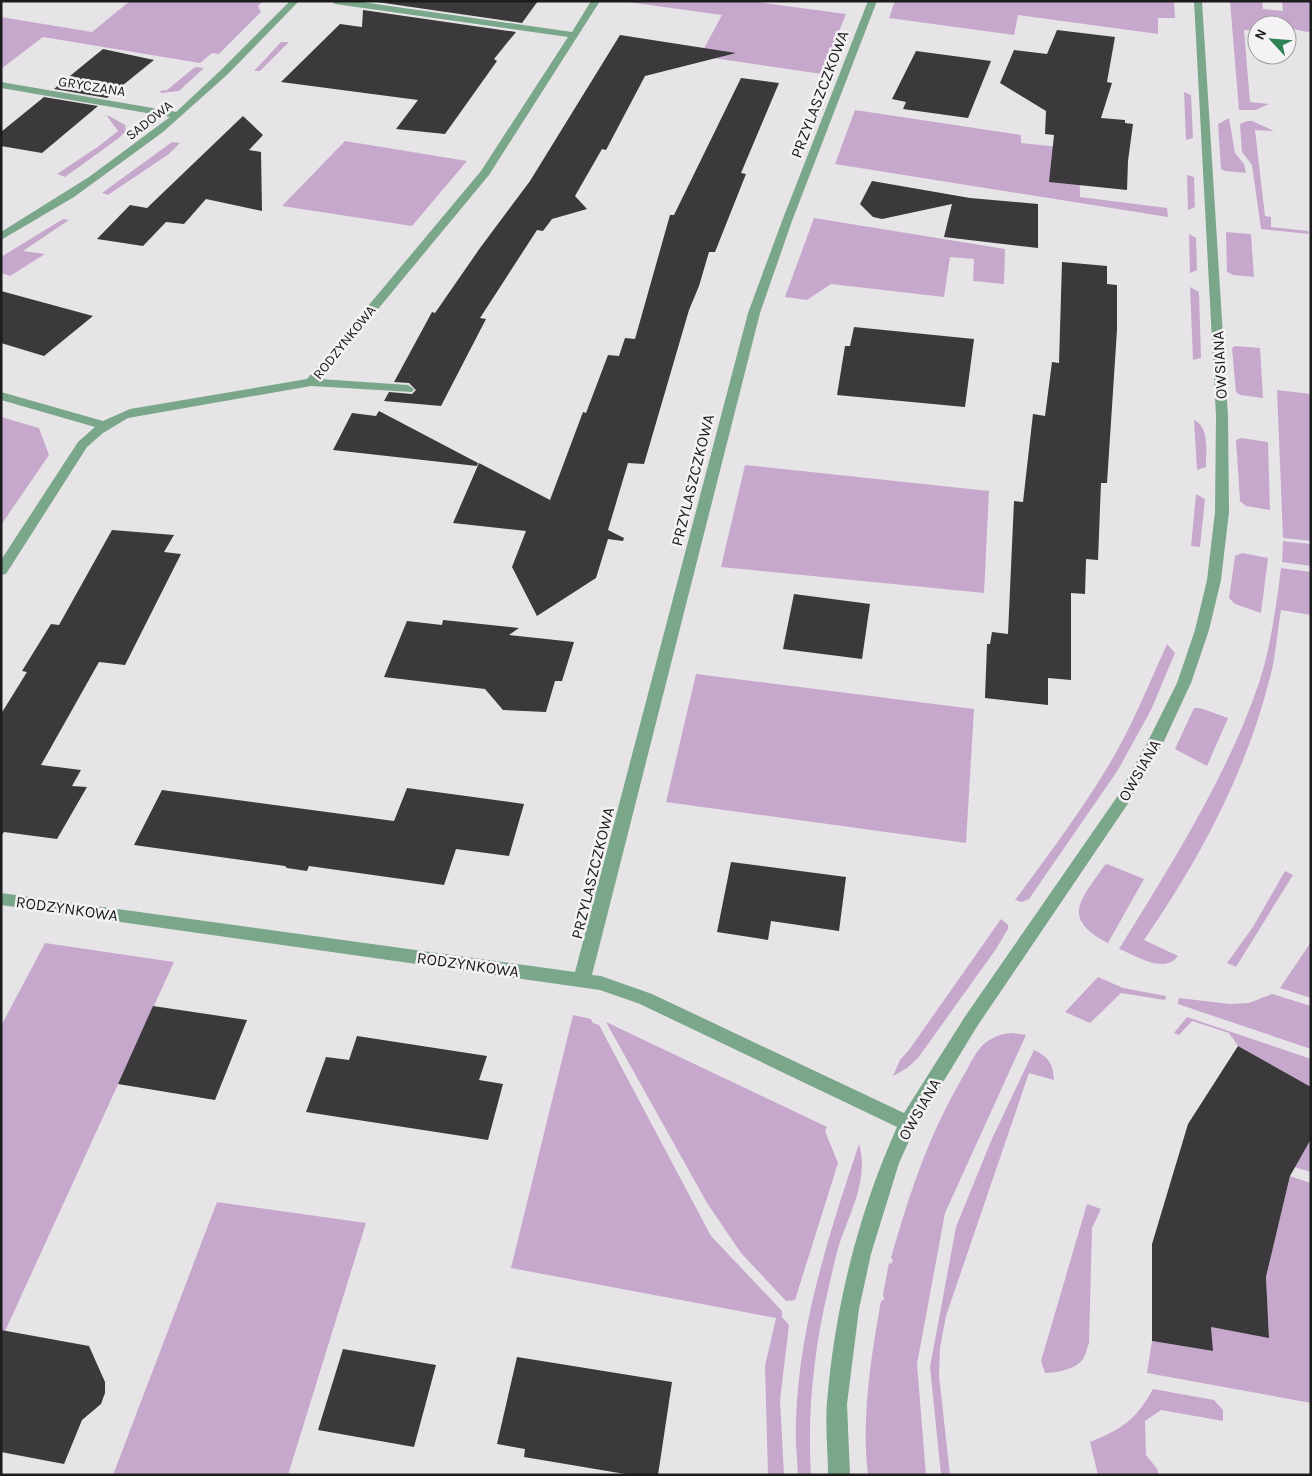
<svg xmlns="http://www.w3.org/2000/svg" width="1312" height="1476" font-family="Karla,sans-serif">
<style>
.green{fill:#c7a8cd}
.building{fill:#3b393b}
.lines{fill:none;stroke-linecap:round;stroke-linejoin:round}
.street{fill:#7aa78a;fill-rule:evenodd}
.labels{text-anchor:middle;stroke-width:5;stroke-linejoin:round;paint-order:stroke}
.far-street-label{font-size:14px;fill:#1d1c1d;stroke:#f4f2f4}
.street-label{font-size:16px;fill:#1d1c1d;stroke:#f4f2f4}
</style>
<rect width="100%" height="100%" fill="#e7e4e7"/>
<g class="green">
<polygon points="130,1 260,1 262,2 258,6 261,12 219,54 212,53 200,63 43,37 1,69 1,17 92,32"/>
<polygon points="620,1 748,1 846,14 822,74 700,56 722,15"/>
<polygon points="895,1 1174,1 1175,18 1158,18 1158,34 1018,15 1014,35 889,18"/>
<polygon points="1230,1 1262,1 1263,9 1283,11 1282,1 1311,1 1311,30 1308,32 1287,28 1287,25 1257,25 1257,31 1244,30 1250,102 1269,104 1256,110 1239,110"/>
<polygon points="281,42 289,42 260,71 254,71"/>
<polygon points="195,67 204,68 179,91 161,93 160,91 167,90"/>
<polygon points="1184,92 1191,95 1193,138 1186,140"/>
<polygon points="855,110 1021,135 1021,143 1079,149 1080,197 1167,208 1168,217 835,164"/>
<polygon points="92,114 109,116 125,125 126,131 119,138 65,177 57,174 99,146 118,131 107,116"/>
<polygon points="1229,118 1235,153 1244,164 1246,173 1225,171 1221,169 1218,124"/>
<polygon points="1247,121 1252,121 1274,131 1255,130 1265,216 1271,217 1271,227 1308,231 1309,234 1261,229 1252,165 1242,152 1240,124"/>
<polygon points="345,141 461,160 467,161 412,226 282,206"/>
<polygon points="172,142 180,143 169,154 108,195 102,193"/>
<polygon points="1187,175 1194,177 1195,207 1188,210"/>
<polygon points="814,218 1005,249 1004,284 973,281 974,259 950,257 944,297 831,284 807,300 785,297"/>
<polygon points="63,219 69,220 23,251 45,254 10,276 1,273 1,257"/>
<polygon points="1226,232 1251,234 1254,277 1233,275 1227,272"/>
<polygon points="1189,234 1196,238 1197,270 1190,273"/>
<polygon points="1190,287 1199,292 1201,358 1193,360"/>
<polygon points="1235,346 1260,348 1263,398 1240,395 1236,392 1232,348"/>
<polygon points="1277,390 1311,394 1311,541 1283,538"/>
<polygon points="1,417 39,428 49,455 1,525"/>
<path d="M1194,420C1210,427 1206,453 1206,467L1197,470Z"/>
<polygon points="1241,438 1268,442 1270,510 1246,506 1240,501 1236,440"/>
<polygon points="745,465 989,491 984,593 721,567"/>
<polygon points="1196,494 1205,499 1200,547 1191,546"/>
<polygon points="1283,541 1311,544 1311,566 1282,562"/>
<polygon points="1242,553 1268,558 1261,613 1235,604 1229,598 1235,556"/>
<path d="M1281,568L1311,572V615L1281,610C1277,633 1276,658 1269,681C1245,775 1199,860 1144,940L1178,956C1164,975 1135,955 1119,949C1172,863 1226,779 1259,683C1271,646 1276,607 1281,568Z"/>
<path d="M1167,644L1175,653L1151,710L1118,770L1029,899L1022,902L1015,900C1047,857 1079,814 1107,768C1131,729 1148,686 1167,644Z"/>
<polygon points="696,674 974,709 966,843 666,802"/>
<polygon points="1194,708 1200,708 1228,718 1207,766 1175,749"/>
<path d="M1107,864L1144,879L1108,943C1060,918 1081,900 1104,866Z"/>
<polygon points="1285,871 1293,875 1236,967 1227,963 1253,927"/>
<polygon points="1001,919 1008,925 1008,929 996,949 918,1058 907,1068 893,1076 900,1060 909,1050"/>
<polygon points="1311,942 1311,998 1280,988"/>
<polygon points="45,943 174,962 1,1340 1,1026"/>
<polygon points="1098,977 1123,988 1166,996 1165,1000 1121,993 1090,1023 1065,1012"/>
<polygon points="1272,994 1311,1006 1311,1049 1178,1004 1179,998 1230,1004 1249,1003"/>
<polygon points="573,1015 591,1019 593,1023 599,1025 711,1236 782,1311 782,1317 789,1325 780,1400 784,1475 768,1475 765,1366 776,1318 511,1268"/>
<polygon points="1187,1017 1311,1059 1311,1087 1238,1046 1229,1033 1192,1021 1179,1035 1174,1033"/>
<polygon points="606,1022 827,1127 825,1131 838,1163 795,1300 786,1301 741,1253 707,1203"/>
<path d="M1012,1033L1026,1035L945,1213L917,1364L926,1475H868C861,1418 871,1357 881,1301L884,1300L883,1294L889,1263L891,1264L893,1260L891,1258C909,1195 928,1137 961,1080C968,1069 973,1056 981,1047C989,1038 1000,1034 1012,1033Z"/>
<path d="M1034,1050C1049,1057 1053,1064 1054,1080L1029,1073L946,1316L940,1348L939,1375L950,1475H941L930,1367L956,1227L991,1141Z"/>
<polygon points="1311,1139 1311,1172 1294,1167"/>
<path d="M859,1144C869,1178 851,1210 840,1242C835,1258 832,1274 828,1290C814,1349 807,1414 811,1475H798C797,1457 795,1439 796,1421C799,1325 829,1234 859,1144Z"/>
<polygon points="1290,1176 1311,1183 1311,1403 1147,1373 1152,1341 1212,1351 1211,1327 1269,1337 1266,1277"/>
<polygon points="217,1202 366,1223 288,1475 113,1475"/>
<path d="M1087,1204L1101,1209L1092,1228L1089,1343C1087,1348 1086,1354 1083,1359C1076,1369 1057,1373 1045,1373L1041,1361Z"/>
<path d="M1153,1389L1214,1400L1223,1410V1421L1161,1410L1145,1421L1146,1455L1158,1470V1475H1098L1090,1442C1122,1429 1136,1420 1153,1389Z"/>
</g>
<g class="building">
<polygon points="370,1 538,1 522,23"/>
<polygon points="363,10 516,32 494,59 497,61 445,134 396,129 418,100 281,82 340,24 362,27"/>
<polygon points="1057,30 1115,37 1107,82 1112,83 1101,118 1125,120 1125,123 1133,124 1128,161 1127,190 1049,182 1054,135 1045,134 1046,111 1000,83 1014,50 1047,54"/>
<polygon points="620,35 736,53 645,76 606,150 602,149 575,196 587,209 552,219 543,231 537,230 480,318 486,319 441,406 384,401 389,392 412,394 416,390 409,383 394,382 432,312 435,313 480,248 530,181"/>
<polygon points="103,49 154,60 107,98 54,89"/>
<polygon points="916,51 991,61 968,118 903,109 906,102 892,99"/>
<polygon points="741,78 779,83 741,173 746,174 715,252 709,252 699,286 689,310 644,464 628,463 608,530 624,538 623,541 608,539 596,578 537,616 512,567 526,531 453,523 479,463 550,500 583,412 586,413 608,355 619,356 625,338 635,339 670,215 674,215"/>
<polygon points="44,97 98,106 42,153 1,146 1,132"/>
<polygon points="243,116 263,135 249,150 261,152 262,211 206,199 184,224 166,222 143,246 97,239 130,205 147,208"/>
<polygon points="872,181 970,198 1038,204 1038,248 944,237 952,204 882,219 873,217 860,204"/>
<polygon points="1062,262 1107,266 1107,284 1117,285 1117,330 1107,483 1101,483 1098,560 1086,559 1085,594 1071,593 1071,680 1048,678 1048,705 985,698 987,644 990,644 992,632 1008,634 1014,501 1023,502 1033,414 1045,416 1052,362 1059,363"/>
<polygon points="1,291 93,316 44,356 1,343"/>
<polygon points="854,327 974,339 965,407 837,395 845,346 850,346"/>
<polygon points="379,411 478,463 477,466 333,450 352,413 376,416"/>
<polygon points="112,530 174,535 164,552 181,554 125,665 99,662 41,765 81,770 72,786 87,787 57,839 4,832 1,836 1,714 27,672 22,671 51,624 59,625"/>
<polygon points="794,594 870,604 862,659 783,649"/>
<polygon points="443,620 519,628 509,635 574,642 562,681 555,681 546,712 503,710 485,689 384,677 407,621 442,625"/>
<polygon points="407,788 524,804 509,856 456,849 444,885 309,866 307,871 287,868 285,866 134,845 162,790 394,821"/>
<polygon points="731,862 846,877 839,931 771,921 768,940 717,932"/>
<polygon points="153,1006 247,1020 215,1100 118,1084"/>
<polygon points="357,1036 487,1056 479,1080 503,1084 488,1140 306,1112 326,1057 349,1060"/>
<polygon points="1238,1046 1311,1087 1311,1139 1290,1176 1266,1277 1269,1338 1211,1327 1213,1351 1152,1341 1152,1244 1188,1124"/>
<polygon points="1,1330 89,1346 105,1382 105,1393 101,1404 82,1420 64,1464 1,1452"/>
<polygon points="343,1349 436,1365 414,1447 318,1430"/>
<polygon points="517,1357 672,1382 658,1475 631,1475 524,1457 525,1449 497,1444"/>
</g>
<g class="lines">
<g class="street">
<polygon points="290,1 299,1 228,74 163,132 74,197 1,240 1,232 89,177 170,117 1,88 1,82 176,112 221,70"/>
<polygon points="331,1 355,1 572,32 591,1 600,1 489,175 320,379 408,385 414,389 412,392 311,386 128,418 103,433 87,447 6,574 1,575 1,560 78,442 95,427 1,400 1,392 103,421 130,409 307,379 481,171 568,37 335,4"/>
<path d="M868,1H877L792,221L760,313L592,975L601,976L652,994L904,1113L966,1015L1117,797L1148,741L1177,683L1195,630L1207,580L1215,512L1216,416L1194,1H1202L1228,416L1229,512L1221,580L1209,630L1191,683L1164,741L1127,805L978,1025L915,1128L899,1163L871,1254L859,1309L847,1404L850,1475H828C828,1451 825,1426 827,1402C835,1307 858,1214 897,1127L640,1004L600,990L1,905V893L575,972L748,313L782,221Z"/>
</g>
</g>
<g class="labels">
<g class="far-street-label">
<text transform="translate(92 86) rotate(9)" y="5">GRYCZANA</text>
<text transform="translate(149 120) rotate(-38)" y="5">SADOWA</text>
<text transform="translate(344 342) rotate(-51)" y="5">RODZYNKOWA</text>
</g>
<g class="street-label">
<text transform="translate(819 94) rotate(-69)" y="6">PRZYLASZCZKOWA</text>
<text transform="translate(1219 365) rotate(-93)" y="6">OWSIANA</text>
<text transform="translate(692 480) rotate(-76)" y="6">PRZYLASZCZKOWA</text>
<text transform="translate(1139 770) rotate(-60)" y="6">OWSIANA</text>
<text transform="translate(592 873) rotate(-76)" y="6">PRZYLASZCZKOWA</text>
<text transform="translate(67 908) rotate(8)" y="6">RODZYNKOWA</text>
<text transform="translate(468 964) rotate(8)" y="6">RODZYNKOWA</text>
<text transform="translate(919 1109) rotate(-60)" y="6">OWSIANA</text>
</g>
</g>
<rect width="1312" height="1476" fill="none" stroke="#1d1c1d" stroke-width="5"/>
<g transform="translate(1272 40) rotate(296)"><circle r="24" fill="#f4f2f4" stroke="#9e9c9e"/>
<path d="M0-4L9 19L0 12L-9 19Z" fill="#2f8254"/>
<text y="-8" font-size="14" font-weight="bold" text-anchor="middle" fill="#1d1c1d">N</text>
</g>
</svg>
